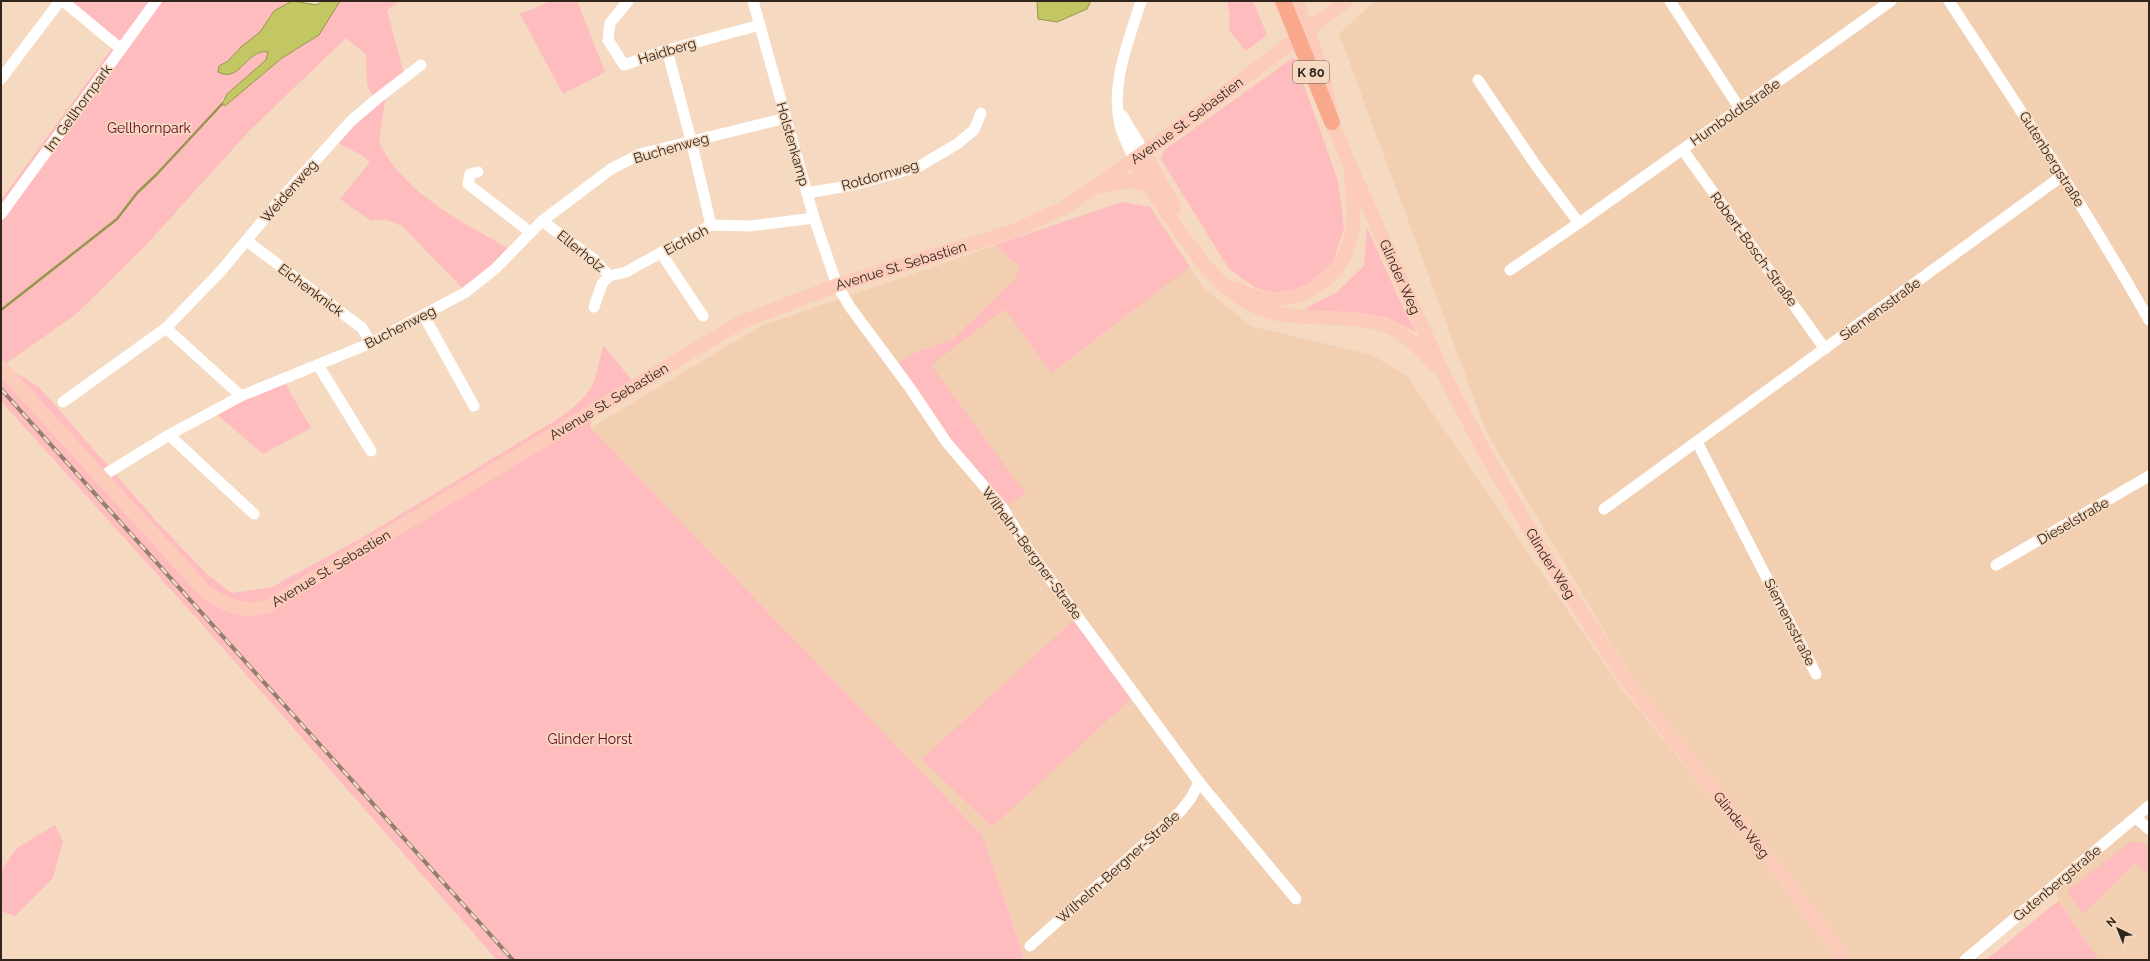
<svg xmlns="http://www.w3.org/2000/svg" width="2150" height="961" font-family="Raleway,sans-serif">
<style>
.built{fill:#f1cfb0}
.green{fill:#ffbcbf}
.water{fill:#c2c663;stroke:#96964e}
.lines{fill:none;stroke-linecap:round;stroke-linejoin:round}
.stream{stroke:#96964e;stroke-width:2.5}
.minor{stroke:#fff;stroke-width:11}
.major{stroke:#fccbba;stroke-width:14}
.highway{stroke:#faa88c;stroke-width:16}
.rail-casing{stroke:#937f6e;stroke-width:4}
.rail{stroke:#f5d9c0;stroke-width:2.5;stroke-dasharray:8;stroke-linecap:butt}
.labels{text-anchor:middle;stroke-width:3.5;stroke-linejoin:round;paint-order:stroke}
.shield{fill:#f5d9c0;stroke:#6b5b4d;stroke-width:1}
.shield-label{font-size:13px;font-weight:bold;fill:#30251c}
.street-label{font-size:14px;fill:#30251c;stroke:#f5d9c0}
.park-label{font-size:14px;fill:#61031c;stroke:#f5d9c0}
</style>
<rect width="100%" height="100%" fill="#f5d9c0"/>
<g class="built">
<polygon points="1375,1 2149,1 2149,960 2099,960 2058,900 2055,885 1964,960 1852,960 1636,684 1487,433 1339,34"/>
<polygon points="1122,202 1150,207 1202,286 1250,326 1372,355 1407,376 1620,687 1843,960 1026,960 982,835 591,428 761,326"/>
</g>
<g class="green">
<path d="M64,1H292L274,11L260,32L241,47L228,61L219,66L228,75C244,71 251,50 268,52L266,60L227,94L222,100L225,106L282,58L319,35L340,1H400L387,10L404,75L387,89L379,142C404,195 465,223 513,251L466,292L402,226L384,219L371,221L340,199L370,162L360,154L331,140L374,98L367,85L366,54L346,38L250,130L146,245L75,315L4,365L40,388L158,523L209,576L232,593L272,587L365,536L561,417C594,392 595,385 603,345L635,384L591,413V428L982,835L1024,956L1019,960H497L208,631L1,401V200L115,44Z"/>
<polygon points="551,1 577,1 605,72 563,94 520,14"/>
<polygon points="1227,1 1253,1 1267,35 1246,51 1229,30 1230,16"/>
<polygon points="1294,57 1338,181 1344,228 1333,263 1308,284 1283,295 1256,288 1229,269 1161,159 1164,150"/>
<polygon points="1122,202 1150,207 1190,267 1051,373 1005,309 931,365 1026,494 1002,507 894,365 917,352 952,340 1015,279 1020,267 995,245"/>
<polygon points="1367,228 1400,301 1416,332 1385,317 1308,311 1306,308 1336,293 1364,266"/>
<polygon points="282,378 311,428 263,454 213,411"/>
<polygon points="1078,616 1135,695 992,827 922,759"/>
<polygon points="55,825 63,841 53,878 15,916 1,911 1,871 17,848"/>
<polygon points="2130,842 2143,843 2149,848 2149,876 2135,863 2083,914 2067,891"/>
<polygon points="2058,900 2099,960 1986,960 2058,901"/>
</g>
<g class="water">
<path d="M292,1L317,5L322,1H340L319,35L282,58L225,106L222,104L227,94L266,60L268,52C247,48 240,84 218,72L219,66L228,61L241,47L260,32L274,11Z"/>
<polygon points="1037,1 1091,1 1087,9 1057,22 1038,19"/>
</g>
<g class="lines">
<polyline class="stream" points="1,310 117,219 137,193 156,175 222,104"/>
<g class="minor">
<polyline points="63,1 121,49"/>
<polyline points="628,1 610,23 608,40 624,65 667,50 760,25"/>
<polyline points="753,1 814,218 837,285 850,307 910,388 947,443 1002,507 1028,549 1199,782 1296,899"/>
<polyline points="1670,1 1740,109"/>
<path d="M1949,1C2018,106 2087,211 2149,320"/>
<polyline points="667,50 691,140 711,225"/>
<polyline points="1,79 60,1"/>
<polyline points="1478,80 1537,167 1579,223"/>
<polyline points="1122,115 1144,152"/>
<polyline points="1683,150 1825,349"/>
<path d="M1134,159C1129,148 1123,137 1120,125C1110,83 1129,41 1141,1"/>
<polyline points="478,172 470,174 468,184 530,232"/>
<polyline points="807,193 853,185 918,167 957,144 974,130 981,113"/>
<polyline points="1,214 156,1"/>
<polyline points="542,221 595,260 609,276 602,284 594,307"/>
<polyline points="247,241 362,328 371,343"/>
<polyline points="661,253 703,316"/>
<polyline points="1510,270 1579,223 1891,1"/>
<polyline points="609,276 626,272 711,225 750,226 814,218"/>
<polyline points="424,316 474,406"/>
<polyline points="166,328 241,396"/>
<polyline points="318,365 371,451"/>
<polyline points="63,402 166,328 221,271 279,201 351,121 378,98 421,65"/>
<polyline points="169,435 254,514"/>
<polyline points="1697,442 1816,674"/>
<polyline points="101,477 169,435 241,396 371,343 466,292 495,269 542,221 611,169 640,154 786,118"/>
<polyline points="1604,509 2062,176"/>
<polyline points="1996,565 2149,476"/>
<polyline points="2136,818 2149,829"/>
<polyline points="1030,946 1180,812 1191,798 1199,782"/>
<polyline points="1965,960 2149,806"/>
</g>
<g class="major">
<path id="s1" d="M1296,1L1312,41L1324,77L1332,122L1350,165L1443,373L1484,451L1544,554L1626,680L1784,878L1845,960"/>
<polyline points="1144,152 1174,207"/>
<path d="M1134,159L1141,176C1172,216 1205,281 1250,304C1295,328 1347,308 1393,329C1409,337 1422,351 1434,364"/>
<polyline points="1099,187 1129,181 1148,185"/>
<path d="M1236,288C1279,315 1338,289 1350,241C1356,220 1352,195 1351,174"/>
<path id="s2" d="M1,367L205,591C222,605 246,614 268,606L741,322L837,285L1014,231L1064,208L1166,137L1346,1"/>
</g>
<polyline class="highway" points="1283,1 1332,122"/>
<defs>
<polyline id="rail" points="1,389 513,960"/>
</defs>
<use href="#rail" class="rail-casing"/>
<use href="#rail" class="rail"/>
</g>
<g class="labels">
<rect class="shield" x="1293" y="61" width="36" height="22" rx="3"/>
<g class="shield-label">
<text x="1311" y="77">K 80</text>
</g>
<g class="street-label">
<text transform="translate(667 51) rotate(-17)" y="5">Haidberg</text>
<text transform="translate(78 108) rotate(-54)" y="5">Im Gellhornpark</text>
<text transform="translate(1735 112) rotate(-35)" y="5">Humboldtstraße</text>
<text dy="5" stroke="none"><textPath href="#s2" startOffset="1416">Avenue St. Sebastien</textPath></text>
<text transform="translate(793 144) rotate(74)" y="5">Holstenkamp</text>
<text transform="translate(671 148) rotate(-16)" y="5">Buchenweg</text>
<text transform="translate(2052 159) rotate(58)" y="5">Gutenbergstraße</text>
<text transform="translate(880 175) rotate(-16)" y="5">Rotdornweg</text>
<text transform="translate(289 191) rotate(-49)" y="5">Weidenweg</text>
<text transform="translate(686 240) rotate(-28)" y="5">Eichloh</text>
<text transform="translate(1754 249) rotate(54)" y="5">Robert-Bosch-Straße</text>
<text transform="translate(581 251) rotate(39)" y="5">Ellerholz</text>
<text dy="5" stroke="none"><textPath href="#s2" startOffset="1092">Avenue St. Sebastien</textPath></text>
<text dy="5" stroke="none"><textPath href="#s1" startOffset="296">Glinder Weg</textPath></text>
<text transform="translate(311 290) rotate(37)" y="5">Eichenknick</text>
<text transform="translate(1880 309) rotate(-36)" y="5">Siemensstraße</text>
<text transform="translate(400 327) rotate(-27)" y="5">Buchenweg</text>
<text dy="5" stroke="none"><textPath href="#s2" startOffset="768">Avenue St. Sebastien</textPath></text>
<text transform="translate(2073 521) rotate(-30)" y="5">Dieselstraße</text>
<text transform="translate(1032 553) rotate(54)" y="5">Wilhelm-Bergner-Straße</text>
<text dy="5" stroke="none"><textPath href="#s1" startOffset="620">Glinder Weg</textPath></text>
<text dy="5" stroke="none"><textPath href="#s2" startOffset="444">Avenue St. Sebastien</textPath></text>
<text transform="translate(1790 622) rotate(63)" y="5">Siemensstraße</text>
<text dy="5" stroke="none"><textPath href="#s1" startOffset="944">Glinder Weg</textPath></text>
<text transform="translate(1118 867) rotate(-42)" y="5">Wilhelm-Bergner-Straße</text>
<text transform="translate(2057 883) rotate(-40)" y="5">Gutenbergstraße</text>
</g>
<g class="park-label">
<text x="149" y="133">Gellhornpark</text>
<text x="590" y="744">Glinder Horst</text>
</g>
</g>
<rect width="2150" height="961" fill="none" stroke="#30251c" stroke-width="4"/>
<g transform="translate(2118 929) rotate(317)" stroke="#f5d9c0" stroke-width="3" paint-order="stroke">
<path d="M0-3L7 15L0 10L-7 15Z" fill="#30251c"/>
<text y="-6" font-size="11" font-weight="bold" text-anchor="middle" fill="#30251c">N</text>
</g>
</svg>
